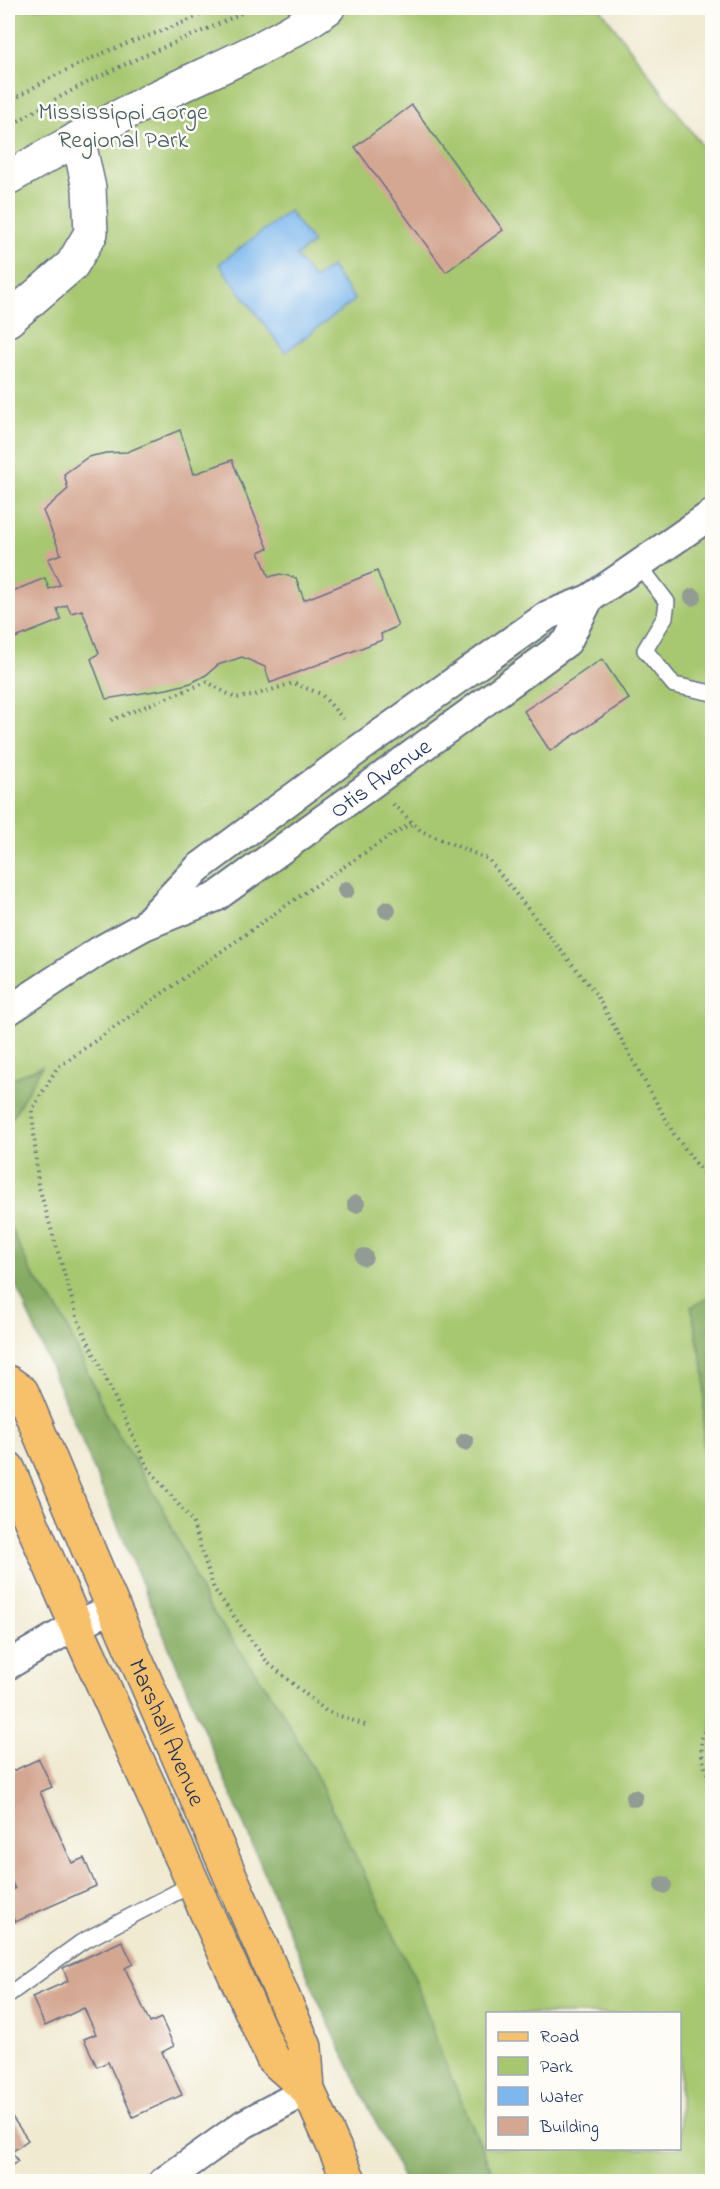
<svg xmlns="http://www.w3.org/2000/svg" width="720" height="2189" font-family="'Indie Flower',sans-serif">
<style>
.green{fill:#a7c76f;stroke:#617b66;stroke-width:1.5;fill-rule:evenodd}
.forest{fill:#85ac62;stroke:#506e60;stroke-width:1.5}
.water{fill:#7cb7ee;stroke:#4c73a6;stroke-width:1.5}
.building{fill:#d4a793}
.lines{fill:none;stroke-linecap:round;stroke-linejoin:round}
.service-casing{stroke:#667086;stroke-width:18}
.minor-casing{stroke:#667086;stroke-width:32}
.tertiary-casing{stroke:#667086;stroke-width:36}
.primary-casing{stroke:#667086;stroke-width:36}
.path{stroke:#667086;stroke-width:4;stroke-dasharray:1.5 4.5;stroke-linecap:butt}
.service{stroke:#fff;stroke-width:15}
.minor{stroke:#fff;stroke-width:28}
.tertiary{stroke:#fff;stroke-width:33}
.primary{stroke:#f7c06b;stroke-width:33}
.tree{fill:#929c94}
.labels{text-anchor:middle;stroke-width:5;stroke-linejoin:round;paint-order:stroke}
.park-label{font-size:24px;fill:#455d63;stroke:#fdfcf7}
.street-label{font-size:24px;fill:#1b2f5e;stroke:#fdfcf7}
</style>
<rect width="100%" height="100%" fill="#fdfcf7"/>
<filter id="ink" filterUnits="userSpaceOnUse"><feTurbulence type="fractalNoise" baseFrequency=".0167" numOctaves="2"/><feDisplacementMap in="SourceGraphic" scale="12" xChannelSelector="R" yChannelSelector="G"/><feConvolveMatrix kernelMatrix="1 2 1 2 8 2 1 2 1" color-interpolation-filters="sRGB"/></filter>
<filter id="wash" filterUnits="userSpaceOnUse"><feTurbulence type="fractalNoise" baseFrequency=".008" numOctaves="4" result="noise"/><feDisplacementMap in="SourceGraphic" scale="24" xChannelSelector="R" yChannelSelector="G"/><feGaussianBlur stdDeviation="1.35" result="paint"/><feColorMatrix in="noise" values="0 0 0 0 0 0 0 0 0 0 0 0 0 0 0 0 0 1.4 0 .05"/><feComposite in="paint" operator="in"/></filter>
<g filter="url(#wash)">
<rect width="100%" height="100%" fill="#f0ead1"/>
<path class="green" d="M8,8H600L712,159V2181H414L8,1252ZM488,2014H680V2148H488Z"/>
<g class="forest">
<polygon points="42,1066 8,1125 8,1080"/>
<polygon points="8,1222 31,1272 60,1312 109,1419 162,1506 207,1604 278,1704 315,1773 414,1976 442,2056 496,2181 404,2181 320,2005 8,1266"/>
<polygon points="710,1297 712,1298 712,1508 702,1472 705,1376 691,1307"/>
</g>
<polygon class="water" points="289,211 313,243 296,256 314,279 331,267 355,300 285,352 219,264"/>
<g id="blocks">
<g class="building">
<polygon points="412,105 503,230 446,272 355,147"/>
<polygon points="180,430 194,474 232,460 268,548 259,552 269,577 280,574 296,578 304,600 377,571 398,626 381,634 382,640 270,683 265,667 242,657 218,665 206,675 191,683 167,689 106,699 91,659 99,653 82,610 71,613 67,605 57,609 61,620 8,641 8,593 45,578 49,589 60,585 48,559 61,554 43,511 68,489 64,474 88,457 106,453 127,452"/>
<polygon points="602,659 629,699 550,751 524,711"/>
<polygon points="39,1759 52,1787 40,1792 72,1863 84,1858 96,1886 15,1922 8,1905 8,1893 15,1889 8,1874 8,1773"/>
<polygon points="122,1941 133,1964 125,1968 150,2023 161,2018 174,2046 162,2052 182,2095 133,2117 108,2062 97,2067 84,2039 96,2034 84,2008 45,2026 32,1997 68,1981 63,1968"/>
<polygon points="8,2111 28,2140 12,2152 18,2161 8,2168"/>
</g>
</g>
</g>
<g filter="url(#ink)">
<use href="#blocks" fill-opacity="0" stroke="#667086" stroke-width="1.5"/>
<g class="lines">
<defs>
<g id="service">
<polyline points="639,565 667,602 665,617 645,650 674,685 712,693"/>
<polyline points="8,1995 80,1943 194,1883"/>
</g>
<g id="minor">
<polyline points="149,920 198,868 359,749 548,615 589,599 712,514"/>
<path id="s1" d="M8,1011L99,951L144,926L216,897L567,642L589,599"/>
<polyline points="8,1665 76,1625 114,1608"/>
<polyline points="163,2182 244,2124 308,2090"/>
</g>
<g id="tertiary">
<path d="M8,178C55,151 104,124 153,99C212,70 274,46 328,8"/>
<polyline points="8,320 72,265 91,233 89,188 78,138"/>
</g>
<g id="primary">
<path id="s2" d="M8,1382L22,1392L100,1577L305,2047L308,2090L350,2182"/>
<polyline points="8,1468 76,1625 273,2059 308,2090"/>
</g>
</defs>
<use href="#service" class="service-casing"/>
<use href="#minor" class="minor-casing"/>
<use href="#tertiary" class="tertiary-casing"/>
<use href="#primary" class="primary-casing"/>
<g class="path">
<path d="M8,103C34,86 61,72 90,59C131,40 175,29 214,8"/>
<path d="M8,127C55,98 104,73 155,51C187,37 220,25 251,8"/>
<polyline points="111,720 207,682 235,698 252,696 293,683 321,694 346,722"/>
<polyline points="393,804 421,831 488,859 596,994 674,1134 709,1181"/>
<path d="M712,1722C692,1739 705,1766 712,1787"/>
<polyline points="365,1725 326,1711 268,1663 214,1589 192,1521 147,1466 78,1320 38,1184 32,1110 57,1068 291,902 393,834 413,823"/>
</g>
<use href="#service" class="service"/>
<use href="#minor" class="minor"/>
<use href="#tertiary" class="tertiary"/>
<use href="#primary" class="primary"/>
</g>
<g class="tree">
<circle cx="693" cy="597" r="9"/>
<circle cx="346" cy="890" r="9"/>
<circle cx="387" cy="910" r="9"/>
<circle cx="356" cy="1204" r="9"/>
<circle cx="364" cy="1257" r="9"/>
<circle cx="465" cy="1442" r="9"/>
<circle cx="634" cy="1798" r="9"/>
<circle cx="663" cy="1885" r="9"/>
</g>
</g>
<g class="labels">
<g class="park-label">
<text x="123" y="119">Mississippi Gorge<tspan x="123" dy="28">Regional Park</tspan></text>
</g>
<g class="street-label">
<text dy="8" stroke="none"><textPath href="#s1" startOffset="441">Otis Avenue</textPath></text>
<text dy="8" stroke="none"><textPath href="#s2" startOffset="387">Marshall Avenue</textPath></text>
</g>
</g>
<rect width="720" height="2189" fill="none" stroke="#fdfcf7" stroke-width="30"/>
<rect x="486" y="2012" width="195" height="138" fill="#fdfcf7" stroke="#a3aaba" stroke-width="1.5"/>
<rect x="498" y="2032" width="30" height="9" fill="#f7c06b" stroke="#a3aaba" stroke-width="1.5"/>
<text x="540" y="2042" font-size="18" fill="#1b2f5e">Road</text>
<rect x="498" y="2057" width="30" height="18" fill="#a7c76f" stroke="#a3aaba" stroke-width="1.5"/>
<text x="540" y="2072" font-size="18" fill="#1b2f5e">Park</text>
<rect x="498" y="2087" width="30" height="18" fill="#7cb7ee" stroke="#a3aaba" stroke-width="1.5"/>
<text x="540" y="2102" font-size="18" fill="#1b2f5e">Water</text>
<rect x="498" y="2117" width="30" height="18" fill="#d4a793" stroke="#a3aaba" stroke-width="1.5"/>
<text x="540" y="2132" font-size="18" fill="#1b2f5e">Building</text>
</svg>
